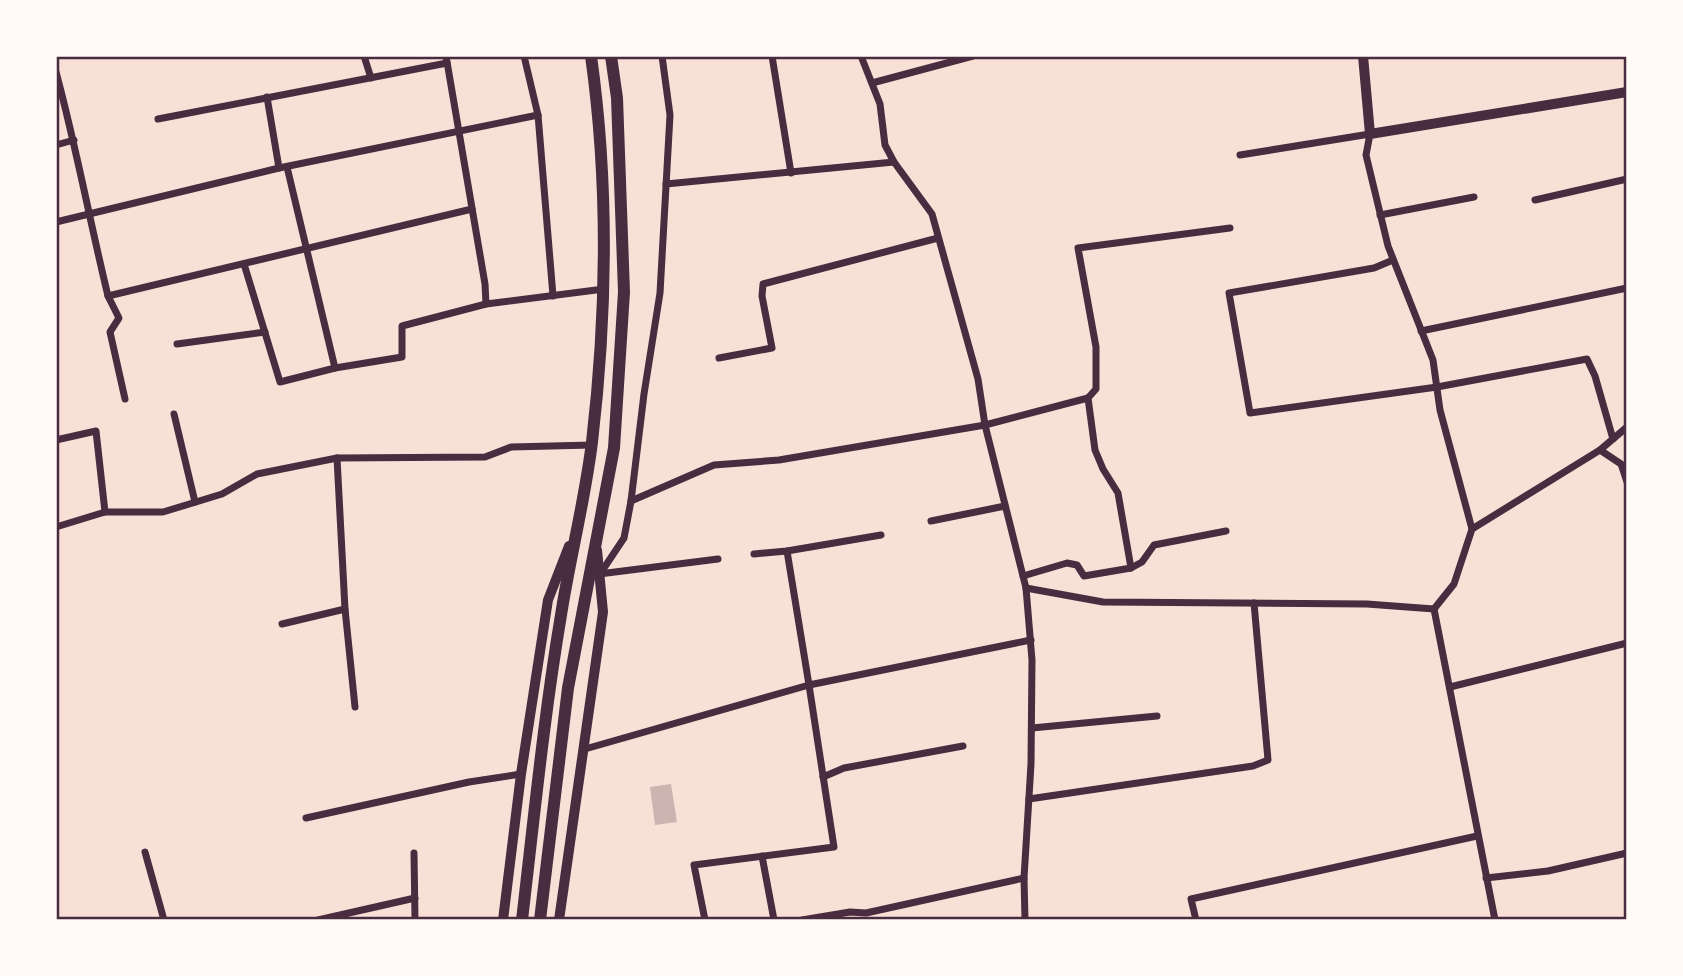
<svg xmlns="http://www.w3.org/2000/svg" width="1683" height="976" font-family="'Source Sans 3',sans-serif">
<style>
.building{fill:#ccb4b1}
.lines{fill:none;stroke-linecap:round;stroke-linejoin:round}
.minor{stroke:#4a2c40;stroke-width:7}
.tertiary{stroke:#4a2c40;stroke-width:10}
.trunk{stroke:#4a2c40;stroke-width:12}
.neatline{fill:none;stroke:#4a2c40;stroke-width:2.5}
</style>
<rect width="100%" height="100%" fill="#f7e1d7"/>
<polygon class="building" points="671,784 677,822 655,825 650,787"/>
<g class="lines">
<g class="minor">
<polyline points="364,56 371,78"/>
<polyline points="524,56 538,115 553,296"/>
<polyline points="772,56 791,173"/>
<polyline points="861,56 880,104 885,145 894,162"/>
<path d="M56,72C76,146 90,222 108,296L472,209"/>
<polyline points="872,83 973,56"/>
<polyline points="267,97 279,168"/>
<polyline points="158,119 447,63"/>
<polyline points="56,145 74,140"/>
<polyline points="1240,155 1370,134 1366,155 1388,246 1433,360 1440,410 1472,529"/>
<polyline points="287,167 335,368 402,357 402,326 486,304 485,284 446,56"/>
<polyline points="666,184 894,162 932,214 978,379 985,425 1026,588 1032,660 1031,764 1024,878 1025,920"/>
<polyline points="1535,200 1627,179"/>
<polyline points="1380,215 1474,197"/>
<polyline points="56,222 279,168 538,115"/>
<polyline points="1393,260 1374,268 1229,293 1250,413 1437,387 1587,359 1595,376 1613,439"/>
<polyline points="244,264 280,382 335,368"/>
<polyline points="108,296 119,318 110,332 125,399"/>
<polyline points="486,304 604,289"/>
<polyline points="1421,331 1627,288"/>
<polyline points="177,344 265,332"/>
<polyline points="719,358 772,348 762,296 763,284 938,238"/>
<polyline points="174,414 195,502"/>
<polyline points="56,440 96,431 105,512"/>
<polyline points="1600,450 1621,464 1627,482"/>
<polyline points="337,458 345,609 355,707"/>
<polyline points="631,501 714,465 779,460 985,425 1088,398 1096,389 1096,347 1078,248 1230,228"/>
<polyline points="931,521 1005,506"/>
<polyline points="56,527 105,512 163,512 222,494 257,474 337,458 485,457 511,447 592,445"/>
<polyline points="787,551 809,685 1031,640"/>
<polyline points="754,554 787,551 881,535"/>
<polyline points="1131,568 1142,562 1154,545 1226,531"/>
<polyline points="599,574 718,559"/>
<polyline points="600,574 624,538 631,501 644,394 660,293 670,115 662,56"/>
<polyline points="1023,576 1067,563 1077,565 1084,576 1131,568 1118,493 1103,469 1095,450 1088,398"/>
<polyline points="1026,588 1103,602 1367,604 1434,609"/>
<polyline points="282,624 345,609"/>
<polyline points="1450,687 1627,643"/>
<polyline points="1032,728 1157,716"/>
<polyline points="585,749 809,685 834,847 694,865 705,920"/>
<polyline points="823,777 844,768 963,746"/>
<polyline points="1029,799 1253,766 1268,760 1254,603"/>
<polyline points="306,818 469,782 521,774"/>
<polyline points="145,852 164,920"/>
<polyline points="414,853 415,920"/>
<polyline points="762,856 774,920"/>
<polyline points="1486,878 1548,871 1627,853"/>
<polyline points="318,920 415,898"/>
<polyline points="802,920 850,912 866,913 1024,878"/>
<polyline points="1196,920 1191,899 1477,836"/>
<polyline points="1495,920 1434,609 1454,584 1472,529 1600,450 1627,427"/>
</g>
<g class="tertiary">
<polyline points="1363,56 1370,134 1627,92"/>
<polyline points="503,920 521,774 548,600 569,546"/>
<polyline points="559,920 603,612 597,550"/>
</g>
<g class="trunk">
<path d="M522,920C534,818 544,716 561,615C570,557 585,500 592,442C607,314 609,184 591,56"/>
<polyline points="540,920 568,688 614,448 624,292 617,98 611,56"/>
</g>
</g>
<rect width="1683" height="976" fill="none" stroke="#fffaf5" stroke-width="116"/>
<rect x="58" y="58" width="1567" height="860" class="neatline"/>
</svg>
